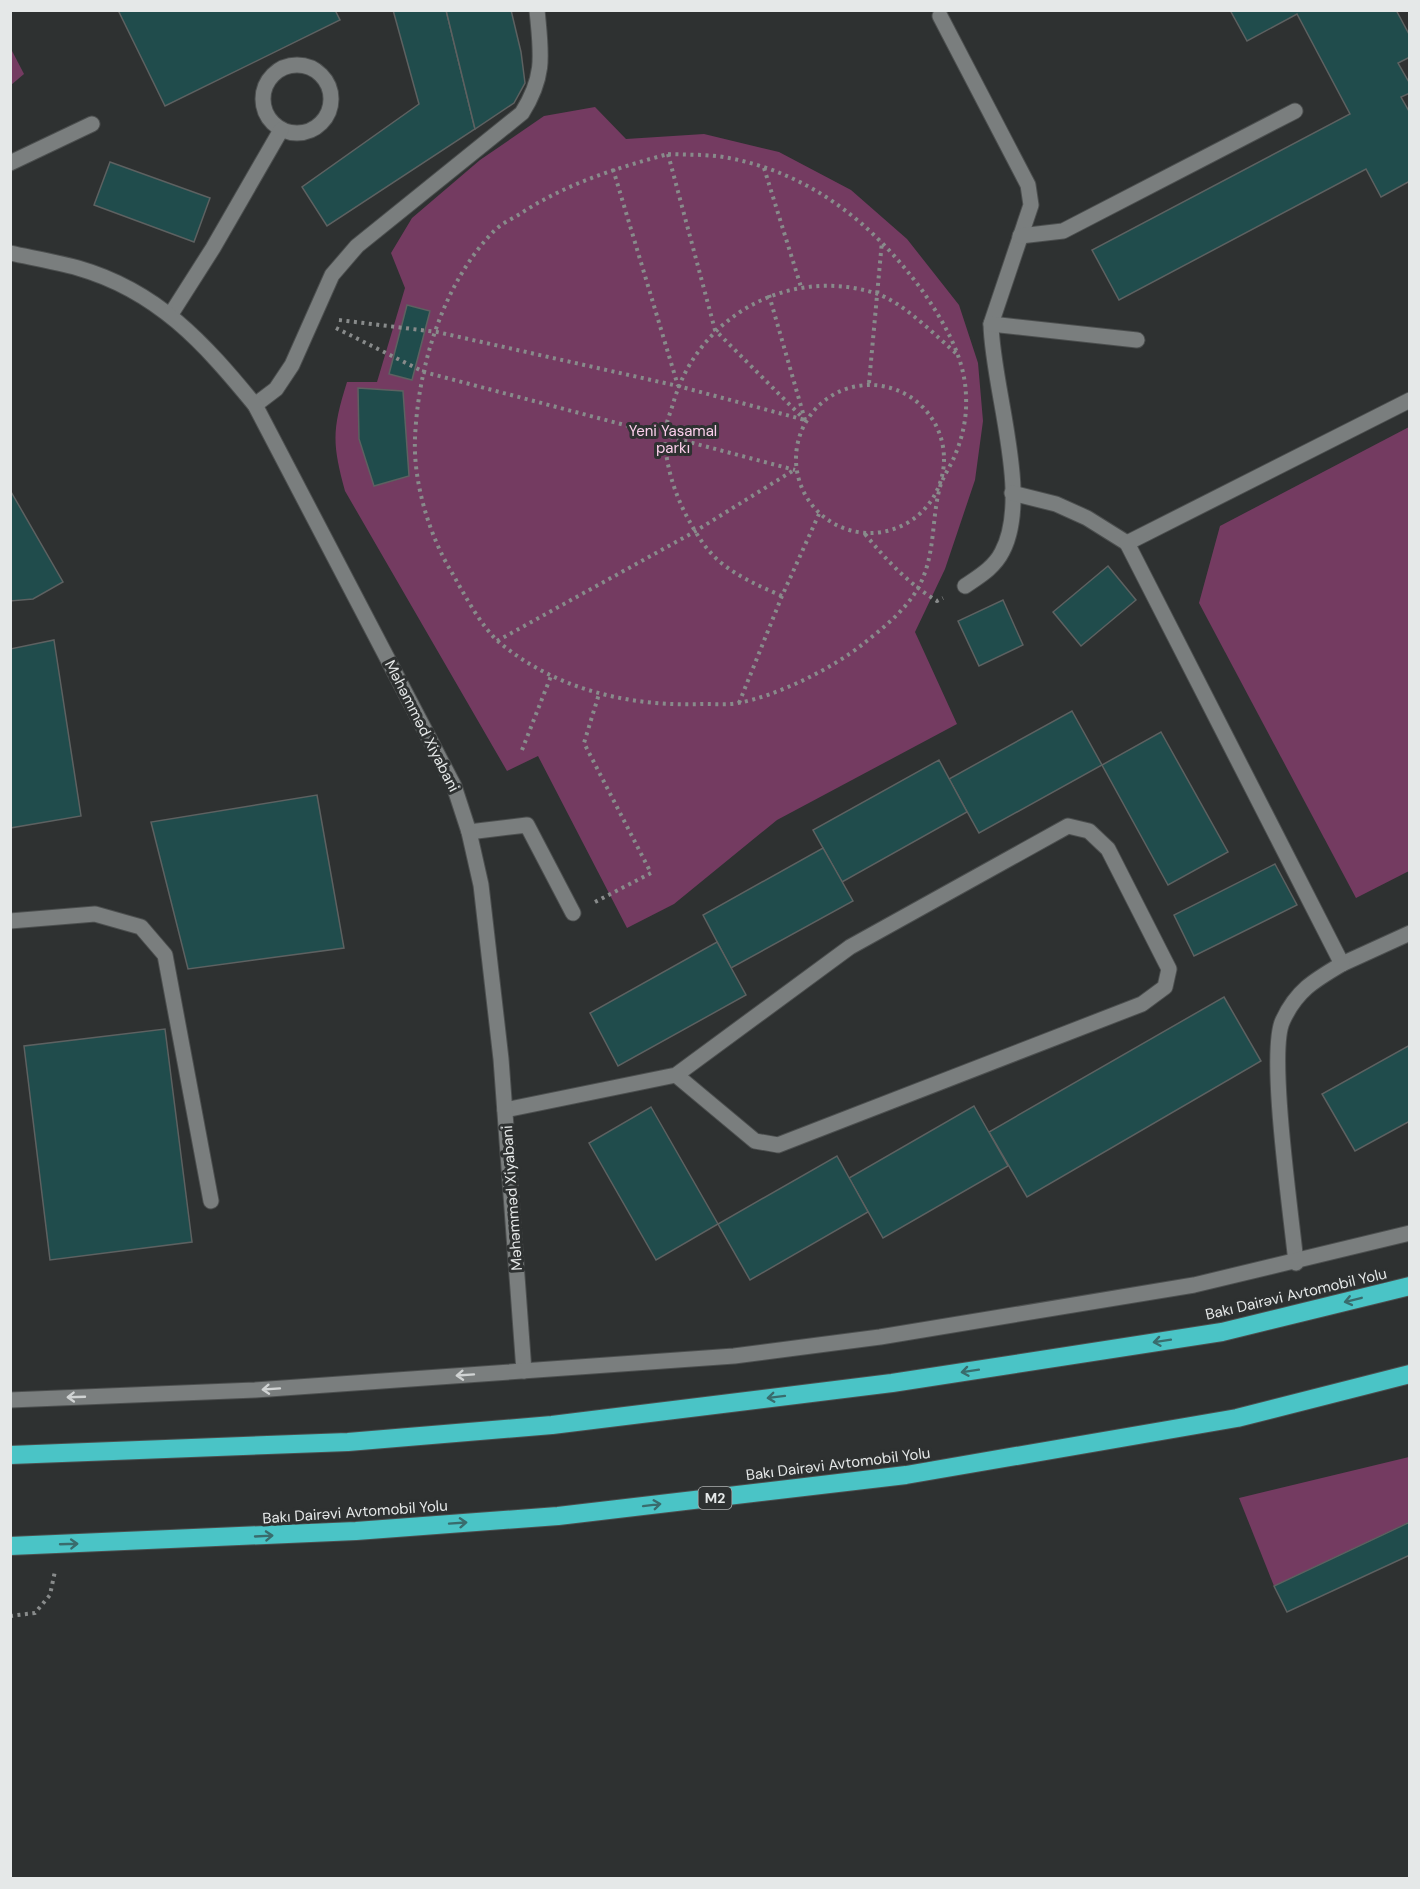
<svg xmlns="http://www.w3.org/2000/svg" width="1420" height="1889" font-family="'DM Sans',sans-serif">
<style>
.green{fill:#743b61}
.building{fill:#204c4c;stroke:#5d6161;stroke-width:1.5}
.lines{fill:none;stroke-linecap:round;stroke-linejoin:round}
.lane-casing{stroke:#4c4f4f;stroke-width:17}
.secondary-casing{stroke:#4c4f4f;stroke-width:17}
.highway-casing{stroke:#4c4f4f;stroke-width:20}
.path{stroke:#888b8b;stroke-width:4;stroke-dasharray:3 4.5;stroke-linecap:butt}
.lane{stroke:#7a7e7e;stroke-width:15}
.secondary{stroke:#7a7e7e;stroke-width:15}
.highway{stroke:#4ac4c6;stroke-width:18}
.oneway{stroke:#396c6d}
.oneway2{stroke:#d0d3d3}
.labels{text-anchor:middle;stroke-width:6;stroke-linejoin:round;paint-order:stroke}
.shield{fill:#2e3131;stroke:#aeb1b1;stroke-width:1.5}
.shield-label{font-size:14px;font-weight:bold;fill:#e5e8e8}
.park-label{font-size:15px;fill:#fbcfeb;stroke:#2e3131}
.street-label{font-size:15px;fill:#e5e8e8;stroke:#2e3131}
</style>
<rect width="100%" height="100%" fill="#2e3131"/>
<g class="green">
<polygon points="10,47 24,74 11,85 10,85"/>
<path d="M595,107L626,139L704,134L779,152L851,190L907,239L959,305L978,363L983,421L975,480L945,569L915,632L957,724L777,820L674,904L627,928L538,756L507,771L345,491C332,443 332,430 347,382H377L405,288L391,253L412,218L480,160L544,116Z"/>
<polygon points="1409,427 1409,871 1356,898 1199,603 1220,526"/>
<polygon points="1409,1457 1409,1522 1274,1586 1239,1498"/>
</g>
<g class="building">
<polygon points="118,10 335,10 340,20 165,106"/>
<polygon points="393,10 446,10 475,129 327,226 302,187 419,104"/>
<polygon points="446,10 511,10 521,52 525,83 514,103 475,129"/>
<polygon points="1230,10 1396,10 1410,36 1410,57 1398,63 1410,84 1410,93 1401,97 1410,113 1410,181 1381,197 1366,169 1119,300 1092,250 1350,114 1297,14 1247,41"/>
<polygon points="110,162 210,198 194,242 94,205"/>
<polygon points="407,305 430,311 412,380 389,374"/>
<polygon points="358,388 403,391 409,476 374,486 359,439"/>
<polygon points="10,490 63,582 33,599 10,601"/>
<polygon points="1108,566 1136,600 1081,646 1053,612"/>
<polygon points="1003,600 1023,645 979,666 958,621"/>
<polygon points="54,640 81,816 10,828 10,649"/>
<polygon points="1072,711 1102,765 979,833 949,779"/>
<polygon points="1161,732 1228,852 1168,885 1102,765"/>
<polygon points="939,760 967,812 842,882 813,830"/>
<polygon points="317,795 344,948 188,969 151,822"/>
<polygon points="823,848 853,901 731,968 703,915"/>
<polygon points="1275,864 1297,905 1194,956 1174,915"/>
<polygon points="717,942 746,995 618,1066 590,1013"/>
<polygon points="1224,997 1261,1061 1027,1197 989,1132"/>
<polygon points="165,1029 192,1242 50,1260 24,1046"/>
<polygon points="1410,1045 1410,1121 1355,1151 1322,1094"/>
<polygon points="974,1106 1008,1166 883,1238 849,1178"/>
<polygon points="651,1107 718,1224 656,1260 589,1143"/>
<polygon points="837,1156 868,1212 750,1280 718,1224"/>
<polygon points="1410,1522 1410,1555 1287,1612 1274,1586"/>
</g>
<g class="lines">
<defs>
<g id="lane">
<path d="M940,16L1028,185L1031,205L991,324C992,387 1032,496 1002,552C994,568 978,577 965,586"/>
<circle cx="297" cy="99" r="34"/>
<polyline points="10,163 92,124"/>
<polyline points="1020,236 1063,231 1295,111"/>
<polyline points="171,314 213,248 281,130"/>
<polyline points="991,324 1137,340"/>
<path d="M255,405L276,389L292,365L332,275L357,246L522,113C546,75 541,53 537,10"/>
<polyline points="1012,493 1056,504 1087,518 1127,543"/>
<polyline points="469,832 527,825 573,913"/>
<polyline points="10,921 95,914 141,927 165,955 211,1201"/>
<polyline points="1342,964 1410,933"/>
<polyline points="505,1110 676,1075 850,947 1068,826 1089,831 1108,849 1169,969 1165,987 1142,1004 778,1145 755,1141 676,1075"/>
<path d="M1296,1263C1292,1219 1267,1051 1283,1020C1297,990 1315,980 1342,964L1127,543L1410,400"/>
</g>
<g id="secondary">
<path d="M10,253C33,258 56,262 78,268C158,291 204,343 255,405L454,786L469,832L481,885L501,1059L524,1371"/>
<polyline points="10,1400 255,1390 734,1356 880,1337 1194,1285 1410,1233"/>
</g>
<g id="highway">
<polyline points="10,1455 348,1442 552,1425 892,1383 1222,1332 1410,1286"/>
<polyline points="10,1546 356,1531 558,1516 906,1475 1237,1418 1410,1374"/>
</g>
</defs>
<use href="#lane" class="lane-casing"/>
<use href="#secondary" class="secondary-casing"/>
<use href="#highway" class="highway-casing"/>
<g class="path">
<path d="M668,154C688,155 709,154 729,158C812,174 875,225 924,293C945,324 965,358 966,396C967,417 963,436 955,455C951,466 943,476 940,487C931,520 936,556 918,588C905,611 883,628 863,644C833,668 777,696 738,703C727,705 715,704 703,704C631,707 557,690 500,643C481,627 463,592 451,571C429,535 413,481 415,438C418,367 443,283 494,231C502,223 514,218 523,212C568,183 617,168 668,154Z"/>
<polyline points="668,154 715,330 805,420"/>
<polyline points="764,168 801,287"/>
<polyline points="613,169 678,386"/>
<polyline points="769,295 805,420"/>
<polyline points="339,320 437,332 678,386 805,420"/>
<polyline points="336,328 424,372 795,470"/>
<polyline points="869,383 882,241"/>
<circle cx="870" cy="459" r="74"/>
<path d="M865,534C887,561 908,583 937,601L943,598"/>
<path d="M782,596C759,586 738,577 719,561C704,548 694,530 685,513C673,489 665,462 665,435C665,425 670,414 673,404C697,317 788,266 875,293C902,301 937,337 958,355"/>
<polyline points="497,641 694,532 794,470"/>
<polyline points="739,703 782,596 819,514"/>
<polyline points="522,750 551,676"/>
<polyline points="595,902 651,873 584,743 599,694"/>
<polyline points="10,1616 35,1613 50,1595 55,1571"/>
</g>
<use href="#lane" class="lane"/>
<use href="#secondary" class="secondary"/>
<use href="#highway" class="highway"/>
</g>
<defs><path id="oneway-shaft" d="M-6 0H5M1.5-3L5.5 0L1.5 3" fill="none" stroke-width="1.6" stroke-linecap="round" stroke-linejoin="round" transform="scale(1.5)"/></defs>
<g class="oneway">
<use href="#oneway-shaft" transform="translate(1353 1300) rotate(166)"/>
<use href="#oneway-shaft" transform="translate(1162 1341) rotate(171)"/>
<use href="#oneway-shaft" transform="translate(970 1371) rotate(171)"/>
<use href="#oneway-shaft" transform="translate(776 1397) rotate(173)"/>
<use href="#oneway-shaft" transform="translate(652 1505) rotate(-7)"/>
<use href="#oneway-shaft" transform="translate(458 1523) rotate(-4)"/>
<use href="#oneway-shaft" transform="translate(264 1536) rotate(-3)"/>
<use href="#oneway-shaft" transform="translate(69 1544) rotate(-2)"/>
</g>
<g class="oneway2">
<use href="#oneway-shaft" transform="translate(465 1375) rotate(176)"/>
<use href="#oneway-shaft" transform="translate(271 1389) rotate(176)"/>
<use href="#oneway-shaft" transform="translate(76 1397) rotate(178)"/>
</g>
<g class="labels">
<rect class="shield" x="698.5" y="1487" width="33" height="22" rx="4.5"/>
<g class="shield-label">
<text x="715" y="1503">M2</text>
</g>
<g class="park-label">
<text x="673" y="436">Yeni Yasamal<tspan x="673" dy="17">parkı</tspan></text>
</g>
<g class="street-label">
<text transform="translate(422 726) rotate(63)" y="5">Məhəmməd Xiyabani</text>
<text transform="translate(512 1198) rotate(-94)" y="5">Məhəmməd Xiyabani</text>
<text transform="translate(1296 1294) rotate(-13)" y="5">Bakı Dairəvi Avtomobil Yolu</text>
<text transform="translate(838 1464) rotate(-7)" y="5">Bakı Dairəvi Avtomobil Yolu</text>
<text transform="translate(355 1512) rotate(-4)" y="5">Bakı Dairəvi Avtomobil Yolu</text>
</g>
</g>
<rect width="1420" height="1889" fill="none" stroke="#e5e8e8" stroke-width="24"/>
</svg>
